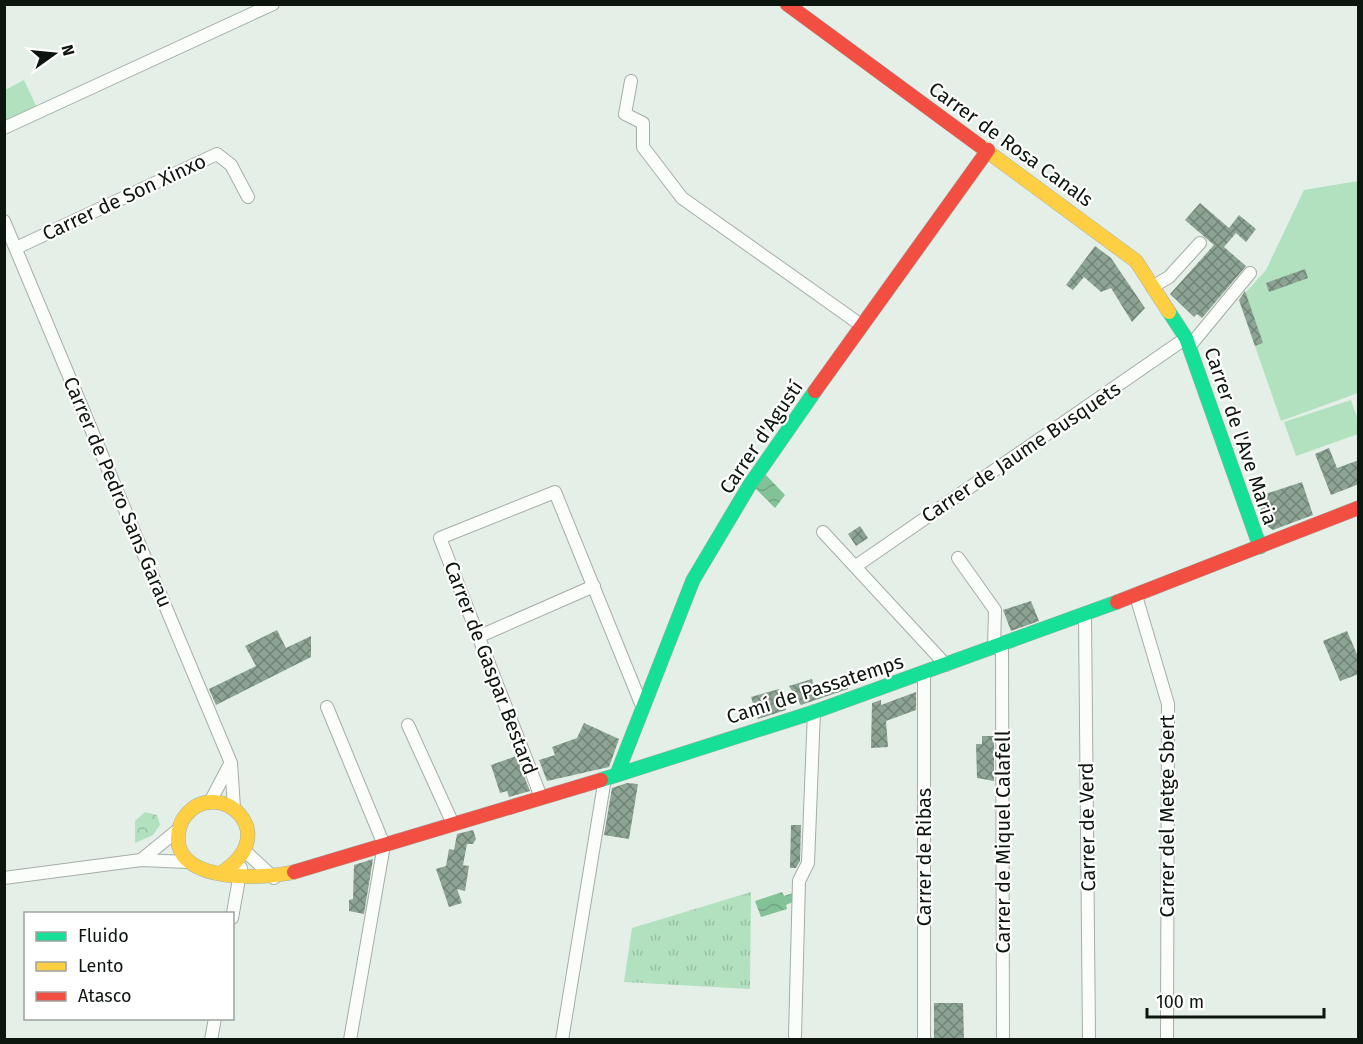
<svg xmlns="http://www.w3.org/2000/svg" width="1363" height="1044" font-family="'Fira Sans',sans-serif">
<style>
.grass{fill:url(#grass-tufts)}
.park{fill:url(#park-crowns)}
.pitch{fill:#b1e1bf}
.water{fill:url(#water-waves)}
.building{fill:url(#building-cross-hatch)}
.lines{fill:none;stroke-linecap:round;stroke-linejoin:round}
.street-casing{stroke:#a4ada6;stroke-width:14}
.fast-casing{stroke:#a4ada6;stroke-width:15}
.slow-casing{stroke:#a4ada6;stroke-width:15}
.jam-casing{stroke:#a4ada6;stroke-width:15}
.street{stroke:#fbfdfb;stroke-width:12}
.fast{stroke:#16e098;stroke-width:14}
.slow{stroke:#ffcf43;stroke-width:14}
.jam{stroke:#f24e42;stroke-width:14}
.labels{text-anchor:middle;stroke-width:4.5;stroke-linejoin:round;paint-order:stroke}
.street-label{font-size:20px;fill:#0d150f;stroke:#fff}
</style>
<defs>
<pattern id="grass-tufts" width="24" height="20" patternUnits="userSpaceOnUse" patternTransform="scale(1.5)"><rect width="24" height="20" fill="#b1e1bf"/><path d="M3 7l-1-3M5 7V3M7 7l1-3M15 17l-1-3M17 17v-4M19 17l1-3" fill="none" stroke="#97c0a3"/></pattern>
<pattern id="park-crowns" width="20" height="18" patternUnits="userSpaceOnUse" patternTransform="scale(1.5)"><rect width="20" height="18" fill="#b1e1bf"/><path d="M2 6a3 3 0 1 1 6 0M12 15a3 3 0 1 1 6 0" fill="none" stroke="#97c0a3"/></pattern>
<pattern id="water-waves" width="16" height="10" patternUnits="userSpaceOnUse" patternTransform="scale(1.5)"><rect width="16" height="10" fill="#83c197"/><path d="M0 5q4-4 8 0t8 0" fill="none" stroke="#70a581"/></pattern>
<pattern id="building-cross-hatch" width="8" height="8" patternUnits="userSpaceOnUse" patternTransform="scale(1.5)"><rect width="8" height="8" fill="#8da394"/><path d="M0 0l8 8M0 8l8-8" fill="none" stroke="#728477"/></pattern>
</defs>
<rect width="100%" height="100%" fill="#e4f0e7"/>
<polygon class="grass" points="751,892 750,989 624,982 632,928"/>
<polygon class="park" points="145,812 157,815 160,825 153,835 135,843 135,821"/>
<g class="pitch">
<polygon points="24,80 37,108 5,123 5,90"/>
<polygon points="1358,181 1358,393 1281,421 1239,300 1266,270 1304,190"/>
<polygon points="1351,400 1358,420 1358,434 1296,456 1284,422"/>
</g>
<g class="water">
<polygon points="765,474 785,495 775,508 755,488"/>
<polygon points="782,892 784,896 793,893 793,902 786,905 787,909 761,917 755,901"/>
</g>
<g class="building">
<polygon points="1200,203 1229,228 1239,215 1256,229 1246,242 1236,233 1224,247 1246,266 1202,318 1197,314 1194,317 1170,294 1214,245 1185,220"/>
<polygon points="1095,246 1111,258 1145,308 1132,322 1111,288 1101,292 1084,277 1073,290 1066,285"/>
<polygon points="1305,269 1308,278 1269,292 1266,283"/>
<polygon points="1245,291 1263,343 1255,346 1239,300"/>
<polygon points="1329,448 1337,468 1359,460 1359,484 1331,495 1315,454"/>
<polygon points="1302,482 1313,515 1273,530 1267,526 1256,497"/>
<polygon points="860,526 868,538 856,546 848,534"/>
<polygon points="1031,601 1039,621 1011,631 1003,610"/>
<polygon points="277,630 286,648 311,636 311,657 216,705 209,689 256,666 245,646"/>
<polygon points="1347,631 1359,659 1359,674 1340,681 1323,641"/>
<polygon points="812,679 815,691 846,682 848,689 801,705 789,686"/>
<polygon points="779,689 786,710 758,719 751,697"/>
<polygon points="916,692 916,710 886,721 888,747 871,748 872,703 881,700 881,705"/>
<polygon points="584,723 619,739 609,767 547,781 539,760 555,755 552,747 577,738"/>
<polygon points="982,736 994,736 994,781 977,778 976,744 982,744"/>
<polygon points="516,756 530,791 509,797 507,791 500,793 491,765"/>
<polygon points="627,783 638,784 629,839 604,835 612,788"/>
<polygon points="791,825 801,825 800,861 796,868 790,868"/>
<polygon points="473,830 476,839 473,844 467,844 463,865 469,866 465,891 457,889 462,903 449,907 436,869 446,866 449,849 454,850 457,834"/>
<polygon points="373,859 364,914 349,911 349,900 353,899 354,865"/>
<polygon points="934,1003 963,1003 964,1040 934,1040"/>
</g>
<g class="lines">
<defs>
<g id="street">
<polyline points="631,81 625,114 643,123 643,147 682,198 861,325"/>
<polyline points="4,128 273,4"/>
<polyline points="4,221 231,763 234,808"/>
<polyline points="16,248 217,154 231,165 248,197"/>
<polyline points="1152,287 1169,277 1200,243"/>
<polyline points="1189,347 1250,273"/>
<polyline points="823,532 946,665"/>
<polyline points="958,558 995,610 994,648"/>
<polyline points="856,566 1186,338"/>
<polyline points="1136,596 1168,704 1167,1040"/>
<polyline points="1085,615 1089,1040"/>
<polyline points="480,636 594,586"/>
<polyline points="1002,645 1003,1040"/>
<polyline points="924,674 924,1040"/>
<polyline points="327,707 384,845 350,1040"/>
<polyline points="408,725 453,824"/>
<polyline points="541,797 440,538 555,492 642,706"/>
<polyline points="210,802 230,764"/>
<polyline points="246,852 274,878"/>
<polyline points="141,860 179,829"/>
<polyline points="4,878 141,860 188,862"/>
<polyline points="232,918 241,868"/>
<polyline points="795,1036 799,881 808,863 814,711"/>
<polyline points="211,1040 215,1018"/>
<polyline points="562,1040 605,778"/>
</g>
<g id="fast">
<polyline points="1169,312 1186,338 1260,547"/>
<polyline points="617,774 693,580 749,486 815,391"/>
<polyline points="601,780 811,713 1117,602"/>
</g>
<g id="slow">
<polyline points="980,146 1136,261 1169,312"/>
<path d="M221,873C285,833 218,776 186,815C180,822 178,831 178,840C180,883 264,879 294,872"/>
</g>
<g id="jam">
<polyline points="787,4 980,146"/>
<polyline points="815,391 988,150"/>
<polyline points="1117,602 1358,508"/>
<polyline points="294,872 601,780"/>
</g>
</defs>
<use href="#street" class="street-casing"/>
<use href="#fast" class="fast-casing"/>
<use href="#slow" class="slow-casing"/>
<use href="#jam" class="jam-casing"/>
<use href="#street" class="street"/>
<use href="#fast" class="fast"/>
<use href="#slow" class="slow"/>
<use href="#jam" class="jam"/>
</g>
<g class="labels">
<g class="street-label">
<text transform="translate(1011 144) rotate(36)" y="7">Carrer de Rosa Canals</text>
<text transform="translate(124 197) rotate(-25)" y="7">Carrer de Son Xinxo</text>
<text transform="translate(1241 436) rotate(71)" y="7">Carrer de l'Ave Maria</text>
<text transform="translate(761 437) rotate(-56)" y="7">Carrer d'Agustí</text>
<text transform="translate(1021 452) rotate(-34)" y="7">Carrer de Jaume Busquets</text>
<text transform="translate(118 492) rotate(67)" y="7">Carrer de Pedro Sans Garau</text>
<text transform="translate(491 668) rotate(69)" y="7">Carrer de Gaspar Bestard</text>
<text transform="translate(815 689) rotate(-18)" y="7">Camí de Passatemps</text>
<text transform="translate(1167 816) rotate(-90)" y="7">Carrer del Metge Sbert</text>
<text transform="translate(1087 827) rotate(-91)" y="7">Carrer de Verd</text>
<text transform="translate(1003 842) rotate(-90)" y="7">Carrer de Miquel Calafell</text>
<text transform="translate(924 857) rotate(-90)" y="7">Carrer de Ribas</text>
</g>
</g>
<rect width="1363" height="1044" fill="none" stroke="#0d150f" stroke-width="12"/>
<rect x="24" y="912" width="210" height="108" fill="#ffffff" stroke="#9ea19f" stroke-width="1.5"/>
<rect x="36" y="932" width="30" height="9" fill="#16e098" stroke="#9ea19f" stroke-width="1.5"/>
<text x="78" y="942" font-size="18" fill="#0d150f">Fluido</text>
<rect x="36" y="962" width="30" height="9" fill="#ffcf43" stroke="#9ea19f" stroke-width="1.5"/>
<text x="78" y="972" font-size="18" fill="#0d150f">Lento</text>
<rect x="36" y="992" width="30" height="9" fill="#f24e42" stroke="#9ea19f" stroke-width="1.5"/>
<text x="78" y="1002" font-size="18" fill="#0d150f">Atasco</text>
<g transform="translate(54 54) rotate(75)" stroke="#ffffff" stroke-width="4.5" paint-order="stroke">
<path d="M0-4.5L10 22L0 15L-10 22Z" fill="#0d150f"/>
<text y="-9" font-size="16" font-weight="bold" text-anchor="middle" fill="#0d150f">N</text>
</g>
<path d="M1147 1008v9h177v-9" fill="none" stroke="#0d150f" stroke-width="3"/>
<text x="1156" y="1008" font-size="18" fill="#0d150f" stroke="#ffffff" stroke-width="4.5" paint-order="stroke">100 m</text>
</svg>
